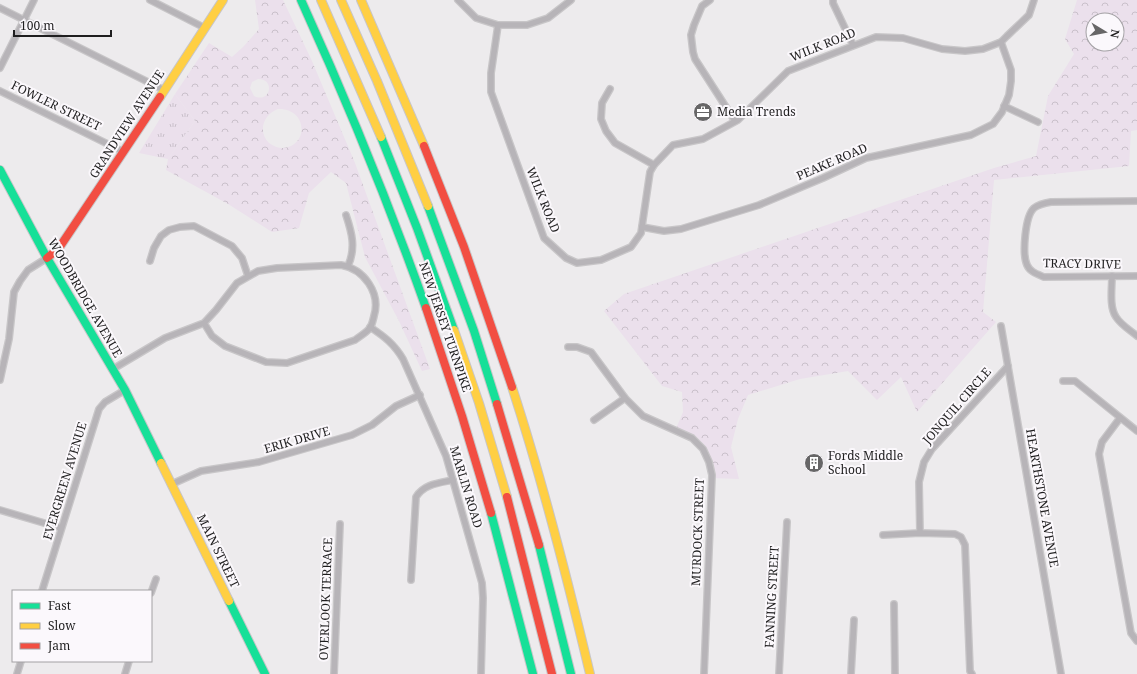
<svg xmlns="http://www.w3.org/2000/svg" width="1137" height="674" font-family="'Noto Serif',serif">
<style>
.grass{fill:url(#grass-tufts)}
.forest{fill:url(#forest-crowns);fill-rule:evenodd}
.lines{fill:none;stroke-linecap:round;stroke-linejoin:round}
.street-casing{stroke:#c8c6c8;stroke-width:8}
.fast-casing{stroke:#c8c6c8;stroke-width:10}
.slow-casing{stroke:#c8c6c8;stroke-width:10}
.jam-casing{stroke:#c8c6c8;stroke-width:10}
.street{stroke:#b7b4b8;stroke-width:5.5}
.fast{stroke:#16e098;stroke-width:8}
.slow{stroke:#ffcf43;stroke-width:8}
.jam{stroke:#f24e42;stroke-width:8}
.labels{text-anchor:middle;stroke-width:4;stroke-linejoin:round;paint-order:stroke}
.street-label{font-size:12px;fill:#1f1e1f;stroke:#fbf8fc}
.poi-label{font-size:12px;fill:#1f1e1f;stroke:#fbf8fc;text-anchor:start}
</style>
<defs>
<pattern id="grass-tufts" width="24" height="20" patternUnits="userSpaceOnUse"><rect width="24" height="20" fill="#ebe0ec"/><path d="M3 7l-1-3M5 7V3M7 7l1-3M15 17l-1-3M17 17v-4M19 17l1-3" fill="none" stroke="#c9c0ca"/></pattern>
<pattern id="forest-crowns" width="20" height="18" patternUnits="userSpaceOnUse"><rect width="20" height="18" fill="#ebe0ec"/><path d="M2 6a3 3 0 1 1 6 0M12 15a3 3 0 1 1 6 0" fill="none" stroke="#c9c0ca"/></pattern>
</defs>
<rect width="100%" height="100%" fill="#edebed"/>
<polygon class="grass" points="175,94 195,121 168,159 139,153"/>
<g class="forest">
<path d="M255,0H283L312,61L355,163L430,369L422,371L399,321L365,257L346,183L331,172L309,193L299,228L272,232L228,204L166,170L168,159L195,121L175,94L209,43L232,57L243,47L259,29ZM258,79C276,79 270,104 254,96L250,88L252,82ZM278,109C308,108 309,146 283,148C278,148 273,146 269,143C257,131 264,114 278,109Z"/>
<path d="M1077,0H1137V130L1131,131L1129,166L994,180L983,312L996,322L917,412L901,377L877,400L848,371L800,379L748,395L738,419L731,447L739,479L711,478L699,445L675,431L683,412L682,392L662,386L604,311L624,294L994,168L1036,156L1048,96L1074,54L1065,39ZM1093,20H1117V44H1093Z"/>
</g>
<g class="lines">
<defs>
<g id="street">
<polyline points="150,0 205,28"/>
<polyline points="458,0 476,18 498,25 527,25 548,18 571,0"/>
<polyline points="710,0 702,6 694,25 691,35 693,52 695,59 735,121"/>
<polyline points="833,0 833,3 853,45"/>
<polyline points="0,8 164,90"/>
<polyline points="498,25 491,73 491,92 544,238 566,258 577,263 601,260 631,247 641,233 650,172 654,165 673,145 703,139 738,120 788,71 876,37 903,38 942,49 965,51 983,49 1001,42 1007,36 1029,15 1034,0"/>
<polyline points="0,68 34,0"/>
<polyline points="610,89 602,103 601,119 606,131 615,143 654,165"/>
<polyline points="0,91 124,152"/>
<polyline points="1004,106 1038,122"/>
<path d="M1137,201L1051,202C1045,203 1039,204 1034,208C1025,216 1022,254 1027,265C1030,272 1037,274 1044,277L1137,276"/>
<path d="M346,215C352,233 356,248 348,266"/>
<polyline points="642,227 664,231 681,229 759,205 823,178 866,158 971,135 993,124 1002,112 1009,95 1011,81 1011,70 1001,42"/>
<polyline points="150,261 154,248 161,236 169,230 180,227 194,226 232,246 242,258 248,276"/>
<path d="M1112,276C1112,288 1109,307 1116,317C1121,325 1130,330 1137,336"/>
<polyline points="1001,326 1061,674"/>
<path d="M370,327C385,337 394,344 403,359L446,456L482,583L483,598L481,674"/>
<polyline points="568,347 577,347 591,352 625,398 643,416 692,438 703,449 709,462 712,475 704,674"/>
<path d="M113,369L165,338L204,323L216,310L237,283L258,271L277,268L341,265C364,269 381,293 374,316C373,320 372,325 370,328C366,333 360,336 355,340L287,363L266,362L225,346L212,336L204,323"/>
<polyline points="0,380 9,339 14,292 20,281 28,270 47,258"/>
<polyline points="1063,381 1075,381 1137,431"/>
<polyline points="1120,418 1102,442 1099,454 1131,633 1137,641"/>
<polyline points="594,420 625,398"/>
<polyline points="172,484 201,471 259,462 352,435 372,425 396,406 420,395"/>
<polyline points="0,510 61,528"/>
<polyline points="920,533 919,482 924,462 932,449 1008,366"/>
<polyline points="883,535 920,533 955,534 961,537 965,545 970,671 972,674"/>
<path d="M411,580L416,497C424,484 439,483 453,480"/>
<polyline points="42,591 99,409 105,402 125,390"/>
<polyline points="151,593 156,579"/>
<polyline points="894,604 895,674"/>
<polyline points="17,674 21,661"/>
<polyline points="125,674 129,661"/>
<polyline points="334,674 340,524"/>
<polyline points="779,674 787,522"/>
<polyline points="851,674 854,620"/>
</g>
<g id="fast">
<path d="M301,0C347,101 389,204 426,308"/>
<polyline points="381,137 417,228 454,330"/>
<polyline points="0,170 47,258 125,390 161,463"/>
<polyline points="428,206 474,331 497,404"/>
<polyline points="491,513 533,674"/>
<polyline points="539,545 571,674"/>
<polyline points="229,601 265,674"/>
</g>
<g id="slow">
<polyline points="321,0 381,137"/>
<polyline points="341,0 377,81 428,206"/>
<polyline points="361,0 424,146"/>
<polyline points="160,97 223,0"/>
<polyline points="454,330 479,403 507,497"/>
<path d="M512,387C543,482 567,577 590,674"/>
<polyline points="161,463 229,601"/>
</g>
<g id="jam">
<polyline points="424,146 464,247 512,387"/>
<polyline points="47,258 59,248 160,97"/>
<polyline points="426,308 462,416 491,513"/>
<polyline points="497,404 539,545"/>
<polyline points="507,497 552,674"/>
</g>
</defs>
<use href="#street" class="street-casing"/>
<use href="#fast" class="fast-casing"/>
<use href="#slow" class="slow-casing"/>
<use href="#jam" class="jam-casing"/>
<use href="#street" class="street"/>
<use href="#fast" class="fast"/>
<use href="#slow" class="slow"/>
<use href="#jam" class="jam"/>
</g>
<defs>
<symbol id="office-disc" viewBox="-11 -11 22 22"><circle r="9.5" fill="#676667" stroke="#fbf8fc"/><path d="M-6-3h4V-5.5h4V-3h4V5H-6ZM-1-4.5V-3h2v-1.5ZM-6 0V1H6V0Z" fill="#fff"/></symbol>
<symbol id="building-disc" viewBox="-11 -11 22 22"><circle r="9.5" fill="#676667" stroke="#fbf8fc"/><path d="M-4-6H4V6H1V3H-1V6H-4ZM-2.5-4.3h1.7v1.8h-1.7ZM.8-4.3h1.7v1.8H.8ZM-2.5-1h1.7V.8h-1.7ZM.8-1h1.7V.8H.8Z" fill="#fff"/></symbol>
</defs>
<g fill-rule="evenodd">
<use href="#office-disc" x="692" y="101" width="22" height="22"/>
<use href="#building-disc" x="803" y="452" width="22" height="22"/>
</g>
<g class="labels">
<g class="street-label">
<text transform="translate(823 45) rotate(-22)" y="4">WILK ROAD</text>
<text transform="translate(56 106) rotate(26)" y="4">FOWLER STREET</text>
<text transform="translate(127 124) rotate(-57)" y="4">GRANDVIEW AVENUE</text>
<text transform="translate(832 162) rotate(-23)" y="4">PEAKE ROAD</text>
<text transform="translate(543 200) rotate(68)" y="4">WILK ROAD</text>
<text transform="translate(1082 264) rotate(1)" y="4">TRACY DRIVE</text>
<text transform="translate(85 298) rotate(60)" y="4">WOODBRIDGE AVENUE</text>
<text transform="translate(445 327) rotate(71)" y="4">NEW JERSEY TURNPIKE</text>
<text transform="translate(957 406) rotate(-49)" y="4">JONQUIL CIRCLE</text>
<text transform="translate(297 440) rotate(-16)" y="4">ERIK DRIVE</text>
<text transform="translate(65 481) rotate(-73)" y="4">EVERGREEN AVENUE</text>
<text transform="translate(466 487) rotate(73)" y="4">MARLIN ROAD</text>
<text transform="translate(1042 498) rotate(80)" y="4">HEARTHSTONE AVENUE</text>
<text transform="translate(698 532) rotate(-88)" y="4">MURDOCK STREET</text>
<text transform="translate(218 551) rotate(64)" y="4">MAIN STREET</text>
<text transform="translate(772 597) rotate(-87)" y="4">FANNING STREET</text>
<text transform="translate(326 599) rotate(-88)" y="4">OVERLOOK TERRACE</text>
</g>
<g class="poi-label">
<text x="717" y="116">Media Trends</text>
<text x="828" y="460">Fords Middle<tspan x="828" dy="14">School</tspan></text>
</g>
</g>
<rect x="12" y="590" width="140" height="72" fill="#fbf8fc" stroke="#a3a1a4"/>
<rect x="20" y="603" width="20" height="6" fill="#16e098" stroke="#a3a1a4"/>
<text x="48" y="610" font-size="12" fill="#1f1e1f">Fast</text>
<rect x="20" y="623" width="20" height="6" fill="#ffcf43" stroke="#a3a1a4"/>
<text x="48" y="630" font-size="12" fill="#1f1e1f">Slow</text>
<rect x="20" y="643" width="20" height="6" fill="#f24e42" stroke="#a3a1a4"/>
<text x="48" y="650" font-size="12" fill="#1f1e1f">Jam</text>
<g transform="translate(1105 32) rotate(100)"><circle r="19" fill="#fbf8fc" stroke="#a3a1a4"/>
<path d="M0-3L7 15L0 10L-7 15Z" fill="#676667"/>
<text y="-6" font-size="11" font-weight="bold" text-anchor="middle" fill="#1f1e1f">N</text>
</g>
<path d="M14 30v6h97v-6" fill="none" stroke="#1f1e1f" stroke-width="2"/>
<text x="20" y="30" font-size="12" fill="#1f1e1f" stroke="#fbf8fc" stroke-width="3" paint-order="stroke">100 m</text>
</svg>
